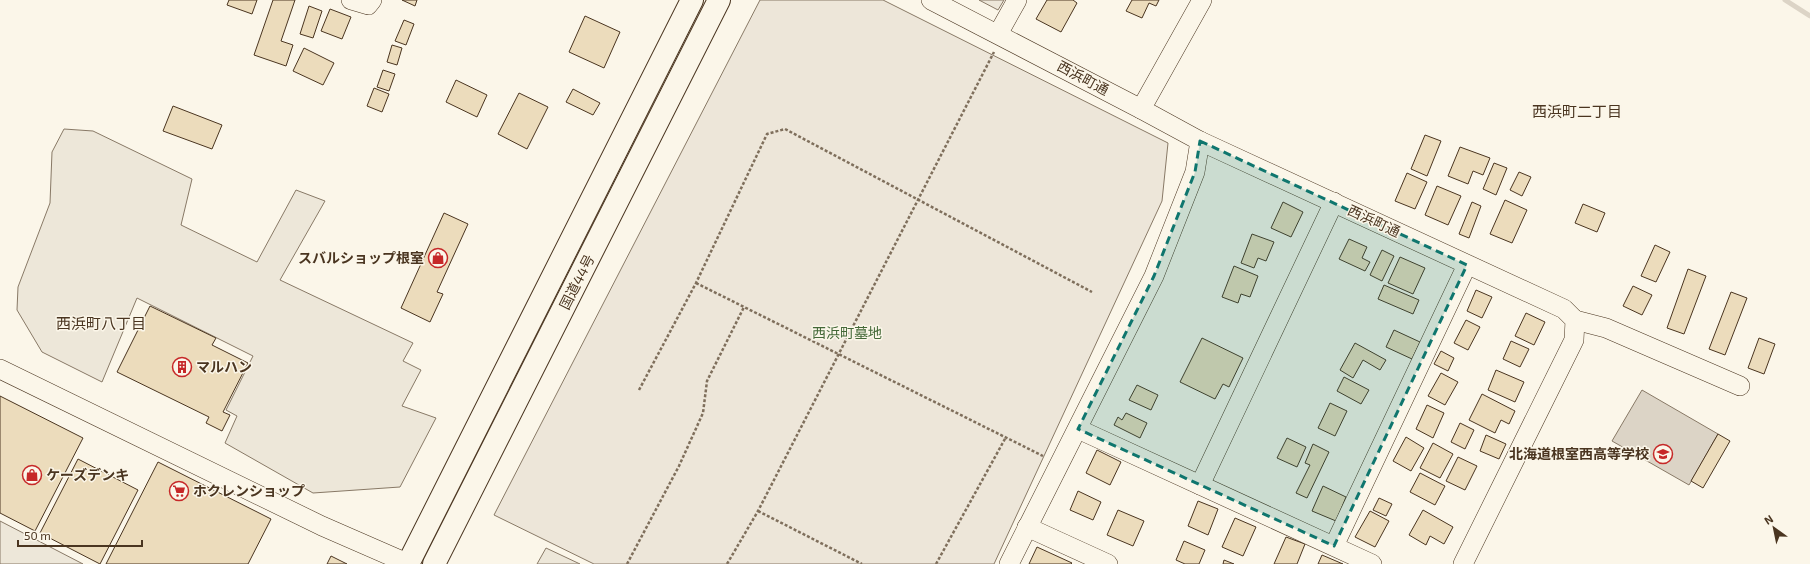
<svg xmlns="http://www.w3.org/2000/svg" width="1810" height="564" font-family="'Exo 2','Noto Sans JP',sans-serif">
<style>
.green{fill:#ede6d9;stroke:#887966}
.parking{fill:#ede7d9;stroke:#887966}
.water{fill:#dcd4c6;stroke:#887966}
.lines{fill:none;stroke-linecap:round;stroke-linejoin:round}
.stream{stroke:#dcd4c6;stroke-width:5}
.building{fill:#ecdcbc;stroke:#4a3520}
.minor-casing{stroke:#4a3520;stroke-width:20}
.highway-casing{stroke:#4a3520;stroke-width:24}
.path{stroke:#7f6f5c;stroke-width:2.5;stroke-dasharray:3 2;stroke-linecap:butt}
.minor{stroke:#fbf6e9;stroke-width:19}
.highway{stroke:#fbf6e9;stroke-width:22}
.marked{fill:#0f766e;fill-opacity:0.2;stroke:#0f766e;stroke-width:3;stroke-dasharray:8 5;stroke-linejoin:round}
.labels{text-anchor:middle;stroke-width:3;stroke-linejoin:round;paint-order:stroke}
.street-label{font-size:14px;fill:#4a3520;stroke:#fbf6e9}
.poi-label{font-size:14px;font-weight:bold;fill:#4a3520;stroke:#fbf6e9;text-anchor:start}
.park-label{font-size:14px;fill:#436837;stroke:#fbf6e9}
.neighbourhood-label{font-size:15px;fill:#4a3520;stroke:#fbf6e9}
</style>
<rect width="100%" height="100%" fill="#fbf6e9"/>
<polygon class="green" points="760,0 883,0 1168,143 1162,201 994,564 594,564 494,515"/>
<g class="parking">
<polygon points="979,0 1004,0 998,10"/>
<polygon points="64,129 93,131 192,179 181,225 257,262 296,190 325,201 280,280 413,343 403,361 421,370 402,406 436,418 400,487 313,493 225,443 237,416 226,410 253,356 137,298 102,382 42,352 17,310 18,287 50,203 52,152"/>
<polygon points="0,521 83,564 0,564"/>
<polygon points="546,548 580,564 537,564"/>
</g>
<polygon class="water" points="1642,390 1718,434 1689,485 1612,441"/>
<g class="lines">
<polyline class="stream" points="1785,0 1810,16"/>
</g>
<g class="building">
<polygon points="229,0 257,0 252,14 227,5"/>
<polygon points="273,0 295,0 281,41 293,45 286,66 254,55"/>
<polygon points="402,0 417,0 415,6"/>
<polygon points="1047,0 1073,0 1077,3 1061,32 1036,19"/>
<polygon points="1132,0 1159,0 1156,6 1149,3 1142,18 1126,11"/>
<polygon points="309,6 322,11 313,38 300,34"/>
<polygon points="330,9 351,17 342,39 321,31"/>
<polygon points="585,16 620,32 604,68 569,52"/>
<polygon points="404,20 414,24 406,45 395,41"/>
<polygon points="392,45 402,48 397,65 387,62"/>
<polygon points="304,48 334,63 323,85 293,71"/>
<polygon points="383,70 395,74 389,91 377,87"/>
<polygon points="456,80 487,95 477,117 446,102"/>
<polygon points="374,88 389,94 382,112 367,106"/>
<polygon points="573,89 600,103 593,115 566,102"/>
<polygon points="519,93 548,107 527,149 498,134"/>
<polygon points="173,106 222,125 212,149 163,131"/>
<polygon points="1425,135 1441,141 1427,176 1411,169"/>
<polygon points="1460,147 1490,158 1483,175 1473,171 1468,184 1448,176"/>
<polygon points="1494,163 1507,168 1496,195 1483,189"/>
<polygon points="1519,172 1531,177 1522,196 1510,190"/>
<polygon points="1407,173 1427,182 1415,209 1395,201"/>
<polygon points="1437,186 1461,196 1448,225 1425,215"/>
<polygon points="1505,200 1527,210 1512,243 1490,234"/>
<polygon points="1283,202 1303,212 1291,237 1271,228"/>
<polygon points="1472,202 1481,206 1469,238 1459,234"/>
<polygon points="1583,204 1605,213 1597,232 1575,223"/>
<polygon points="444,213 468,224 437,292 443,294 430,322 401,308"/>
<polygon points="1252,234 1274,242 1266,261 1258,258 1254,268 1241,263"/>
<polygon points="1349,239 1367,247 1362,258 1370,262 1365,271 1339,259"/>
<polygon points="1655,245 1670,252 1656,282 1641,276"/>
<polygon points="1382,250 1394,256 1382,281 1370,275"/>
<polygon points="1400,257 1425,268 1413,294 1388,283"/>
<polygon points="1234,266 1258,276 1250,297 1241,294 1238,303 1222,297"/>
<polygon points="1688,269 1706,276 1684,334 1667,328"/>
<polygon points="1384,285 1419,300 1413,314 1378,299"/>
<polygon points="1633,286 1652,295 1642,315 1623,306"/>
<polygon points="1476,290 1492,297 1482,318 1467,311"/>
<polygon points="1731,292 1747,298 1725,355 1709,349"/>
<polygon points="150,306 216,338 212,345 248,363 223,412 230,415 222,431 206,423 209,417 117,372"/>
<polygon points="1526,313 1545,322 1534,345 1515,336"/>
<polygon points="1466,320 1480,327 1468,350 1454,343"/>
<polygon points="1394,330 1420,342 1412,359 1386,347"/>
<polygon points="1202,338 1243,358 1229,387 1223,384 1215,399 1180,382"/>
<polygon points="1759,338 1775,344 1764,374 1748,368"/>
<polygon points="1511,341 1529,349 1520,367 1503,359"/>
<polygon points="1355,343 1386,360 1380,370 1363,360 1353,378 1340,370"/>
<polygon points="1441,351 1454,358 1448,371 1434,364"/>
<polygon points="1496,370 1524,382 1515,402 1488,390"/>
<polygon points="1441,373 1458,382 1445,405 1428,396"/>
<polygon points="1344,377 1369,390 1361,404 1337,391"/>
<polygon points="1137,385 1158,395 1151,410 1129,400"/>
<polygon points="1482,394 1515,411 1509,424 1501,420 1495,433 1469,420"/>
<polygon points="0,396 83,438 35,531 0,513"/>
<polygon points="1330,403 1347,411 1335,436 1318,428"/>
<polygon points="1427,405 1444,413 1433,438 1416,429"/>
<polygon points="1126,413 1147,423 1140,438 1114,425 1118,417 1122,420"/>
<polygon points="1460,423 1474,430 1465,449 1451,442"/>
<polygon points="1718,434 1730,441 1703,488 1691,481"/>
<polygon points="1486,435 1506,444 1499,459 1480,451"/>
<polygon points="1406,437 1424,448 1411,471 1393,461"/>
<polygon points="1287,438 1306,447 1297,467 1277,458"/>
<polygon points="1433,443 1453,454 1440,478 1420,468"/>
<polygon points="1313,444 1329,452 1307,498 1296,493 1310,465 1305,463"/>
<polygon points="1097,450 1121,462 1110,485 1086,473"/>
<polygon points="1458,457 1477,466 1465,490 1446,481"/>
<polygon points="78,459 138,490 100,564 40,533"/>
<polygon points="158,462 271,519 248,564 106,564"/>
<polygon points="1420,473 1445,486 1435,505 1410,492"/>
<polygon points="1323,486 1346,497 1336,521 1312,511"/>
<polygon points="1078,491 1101,502 1093,520 1070,510"/>
<polygon points="1379,498 1392,504 1386,516 1373,510"/>
<polygon points="1198,501 1218,509 1208,535 1188,526"/>
<polygon points="1118,510 1144,521 1133,546 1107,535"/>
<polygon points="1423,510 1453,527 1444,544 1430,536 1426,545 1409,535"/>
<polygon points="1370,511 1389,521 1375,547 1355,537"/>
<polygon points="1235,518 1256,527 1243,556 1222,547"/>
<polygon points="1286,537 1305,544 1297,564 1274,564"/>
<polygon points="1184,541 1205,550 1199,564 1185,564 1176,560"/>
<polygon points="1037,547 1072,563 1071,564 1029,564"/>
<polygon points="1322,555 1343,564 1318,564"/>
<polygon points="331,556 347,564 327,564"/>
<polygon points="1224,560 1234,564 1223,564"/>
</g>
<g class="lines">
<defs>
<g id="minor">
<polyline points="351,0 368,5 372,0"/>
<polyline points="931,0 1141,109 1200,141 1564,309 1575,320 1574,340 1463,564"/>
<polyline points="998,34 1017,0"/>
<polyline points="1141,109 1202,0"/>
<polyline points="1575,320 1606,328 1740,386"/>
<polyline points="0,369 322,526 409,564"/>
<polyline points="1078,429 1372,564"/>
<polyline points="1200,485 1334,202"/>
<polyline points="1027,527 1108,564"/>
<polyline points="1334,546 1467,265"/>
<polyline points="1009,564 1154,276 1195,172 1200,141"/>
</g>
<g id="highway">
<polyline points="408,564 692,0"/>
<polyline points="434,564 719,0"/>
</g>
</defs>
<use href="#minor" class="minor-casing"/>
<use href="#highway" class="highway-casing"/>
<g class="path">
<polyline points="696,283 1043,456"/>
<polyline points="639,390 696,283 767,134 785,129 1092,292"/>
<polyline points="758,511 862,564"/>
<polyline points="627,564 679,466 703,413 707,381 744,307"/>
<polyline points="727,564 758,511 994,52"/>
<polyline points="936,564 1006,437"/>
</g>
<use href="#minor" class="minor"/>
<use href="#highway" class="highway"/>
</g>
<path class="marked" d="M1200,141L1467,265L1334,546L1078,429L1154,276L1195,172Z"/>
<defs>
<symbol id="shop-ring" viewBox="-11 -11 22 22"><circle r="9.5" fill="#fbf6e9" stroke="#c62828" stroke-width="1.5"/><path d="M-5-2.5h2.3a2.7 3.5 0 0 1 5.4 0H5L5.5 6h-11ZM-1.5-2.5h3a1.5 2.3 0 0 0-3 0Z" fill="#c62828"/></symbol>
<symbol id="building-ring" viewBox="-11 -11 22 22"><circle r="9.5" fill="#fbf6e9" stroke="#c62828" stroke-width="1.5"/><path d="M-4-6H4V6H1V3H-1V6H-4ZM-2.5-4.3h1.7v1.8h-1.7ZM.8-4.3h1.7v1.8H.8ZM-2.5-1h1.7V.8h-1.7ZM.8-1h1.7V.8H.8Z" fill="#c62828"/></symbol>
<symbol id="school-ring" viewBox="-11 -11 22 22"><circle r="9.5" fill="#fbf6e9" stroke="#c62828" stroke-width="1.5"/><path d="M0-5L7-2L0 1L-7-2ZM-4 1L0 2.5L4 1V4Q0 6-4 4Z" fill="#c62828"/></symbol>
<symbol id="supermarket-ring" viewBox="-11 -11 22 22"><circle r="9.5" fill="#fbf6e9" stroke="#c62828" stroke-width="1.5"/><path d="M-6-5.5h2.5l.6 2H6L4.5 2H-2.5L-4.4-4H-6ZM-1.5 3.2a1.3 1.3 0 1 0 .1 0ZM3 3.2a1.3 1.3 0 1 0 .1 0Z" fill="#c62828"/></symbol>
</defs>
<g fill-rule="evenodd">
<use href="#shop-ring" x="427" y="247" width="22" height="22"/>
<use href="#building-ring" x="171" y="356" width="22" height="22"/>
<use href="#school-ring" x="1652" y="443" width="22" height="22"/>
<use href="#shop-ring" x="21" y="464" width="22" height="22"/>
<use href="#supermarket-ring" x="168" y="480" width="22" height="22"/>
</g>
<g class="labels">
<g class="street-label">
<text transform="translate(1083 78) rotate(28)" y="5">西浜町通</text>
<text transform="translate(1374 221) rotate(25)" y="5">西浜町通</text>
<text transform="translate(577 282) rotate(-63)" y="5">国道44号</text>
</g>
<g class="poi-label">
<text x="424" y="263" text-anchor="end">スバルショップ根室</text>
<text x="196" y="372">マルハン</text>
<text x="1649" y="459" text-anchor="end">北海道根室西高等学校</text>
<text x="46" y="480">ケーズデンキ</text>
<text x="193" y="496">ホクレンショップ</text>
</g>
<g class="park-label">
<text x="847" y="338">西浜町墓地</text>
</g>
<g class="neighbourhood-label">
<text x="1577" y="117">西浜町二丁目</text>
<text x="101" y="329">西浜町八丁目</text>
</g>
</g>
<g transform="translate(1774 528) rotate(327)" stroke="#fbf6e9" stroke-width="3" paint-order="stroke">
<path d="M0-3L7 15L0 10L-7 15Z" fill="#4a3520"/>
<text y="-6" font-size="11" font-weight="bold" text-anchor="middle" fill="#4a3520">N</text>
</g>
<path d="M18 540v6h124v-6" fill="none" stroke="#4a3520" stroke-width="2"/>
<text x="24" y="540" font-size="12" fill="#4a3520" stroke="#fbf6e9" stroke-width="3" paint-order="stroke">50 m</text>
</svg>
